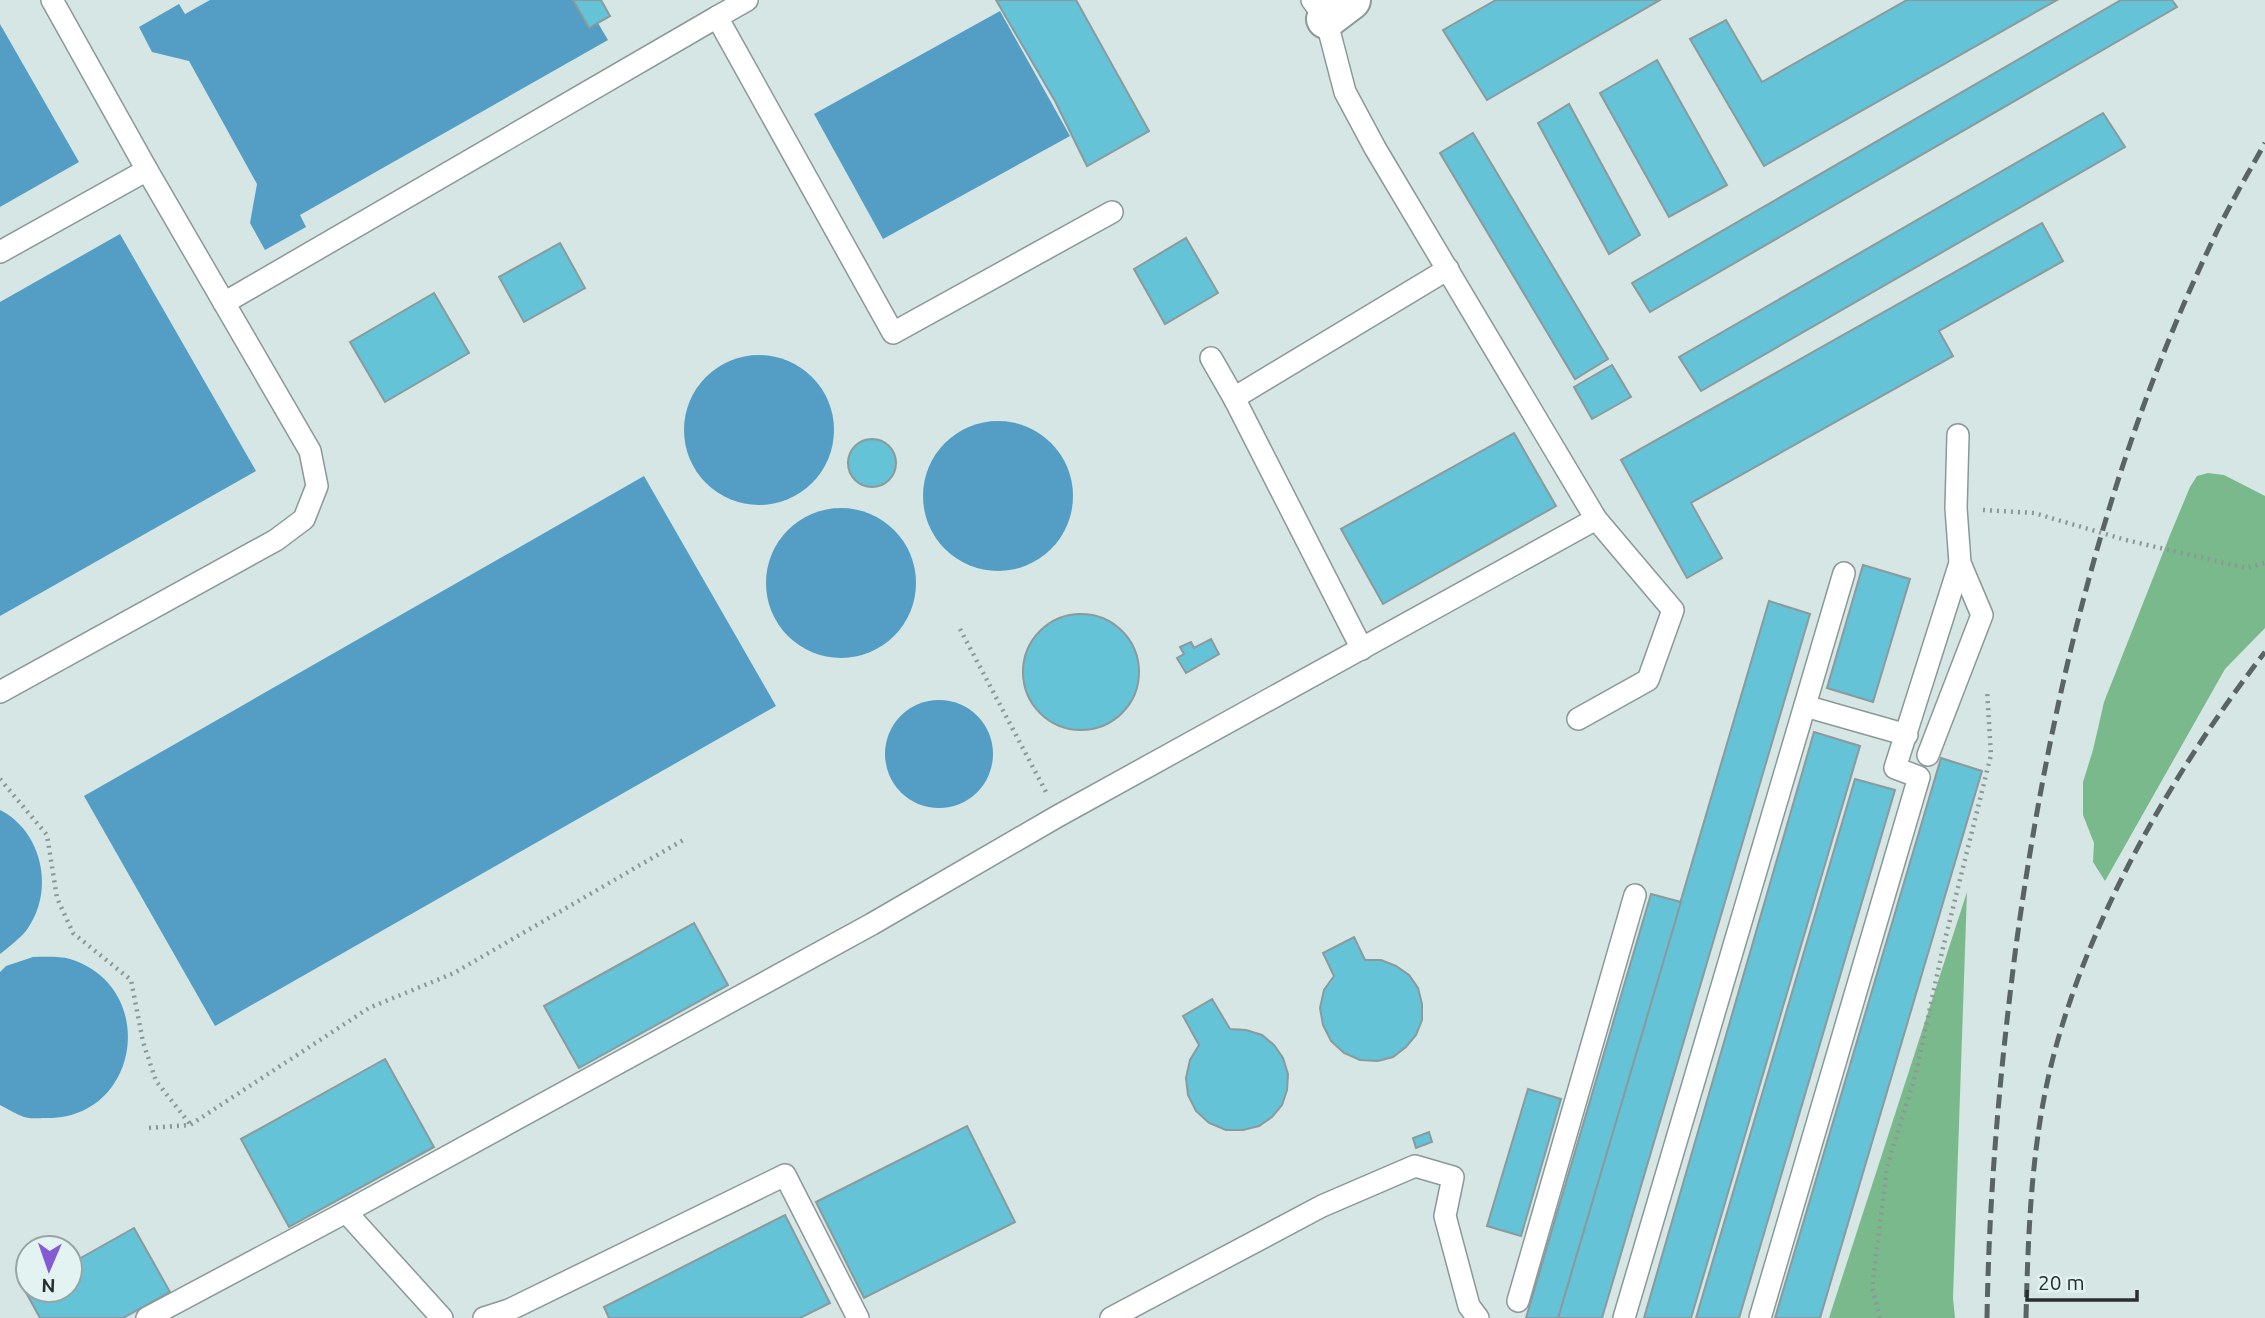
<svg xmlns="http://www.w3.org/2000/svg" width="2265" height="1318" font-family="Ubuntu,sans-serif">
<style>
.forest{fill:#7ab98b}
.water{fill:#549dc4}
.building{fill:#64c3d7;stroke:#8a9a9d;stroke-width:2}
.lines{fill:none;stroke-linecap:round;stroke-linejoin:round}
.service-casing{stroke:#899998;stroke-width:24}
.minor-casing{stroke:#899998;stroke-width:42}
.path{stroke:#8c9898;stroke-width:4.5;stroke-dasharray:2 5;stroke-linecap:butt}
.service{stroke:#fff;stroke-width:21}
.minor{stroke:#fff;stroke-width:38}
.rail{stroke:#5b6464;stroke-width:5;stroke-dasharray:14 7;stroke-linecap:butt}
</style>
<rect width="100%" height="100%" fill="#d5e6e5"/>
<g class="forest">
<polygon points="2208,473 2224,475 2265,496 2265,628 2225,669 2105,881 2093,862 2094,843 2083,815 2083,782 2093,750 2104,702 2170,535 2190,487 2197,476"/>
<polygon points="1967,892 1953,1298 1955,1318 1829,1318"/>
</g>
<g class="water">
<polygon points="210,0 573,0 589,28 598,23 608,40 300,215 306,227 265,250 250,223 257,184 189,61 152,52 139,27 179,4 185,14"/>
<polygon points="1000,11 1070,136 883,239 814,114"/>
<polygon points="0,24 79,162 0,207"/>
<polygon points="120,234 256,471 0,616 0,302"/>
<circle cx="759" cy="430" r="75"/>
<circle cx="998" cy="496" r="75"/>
<polygon points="644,476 776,706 215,1026 84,796"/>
<circle cx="841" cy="583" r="75"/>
<circle cx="939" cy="754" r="54"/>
<path d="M0,810C42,831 55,890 28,928C22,937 9,947 0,954Z"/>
<path d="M33,957C45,957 59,956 70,959C160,987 140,1121 45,1118C39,1118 30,1119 24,1117C16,1114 8,1109 0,1105V972L6,966Z"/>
</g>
<g class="building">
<polygon points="573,0 601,0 610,16 589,28"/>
<polygon points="996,0 1076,0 1149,131 1087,166 1055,101"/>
<polygon points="1496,0 1660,0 1487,100 1443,30"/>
<polygon points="1907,0 2057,0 1764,166 1690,39 1726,20 1762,82"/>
<polygon points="2121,0 2172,0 2177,7 1650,312 1632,283"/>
<polygon points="1657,60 1727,185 1669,217 1600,93"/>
<polygon points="1569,104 1640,235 1609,254 1538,123"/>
<polygon points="2103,113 2125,147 1701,391 1679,357"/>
<polygon points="1473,133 1608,359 1575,379 1440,153"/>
<polygon points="2042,223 2063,261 1939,331 1953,356 1691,503 1722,558 1687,578 1621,460"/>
<polygon points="1186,238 1218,293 1165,324 1134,269"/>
<polygon points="560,243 585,288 524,322 499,277"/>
<polygon points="434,293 469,353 385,402 350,342"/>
<polygon points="1612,365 1631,397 1592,419 1574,387"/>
<polygon points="1514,433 1556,506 1383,604 1341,529"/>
<circle cx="872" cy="463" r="24"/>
<polygon points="1863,565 1910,579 1873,702 1827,688"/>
<polygon points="1769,601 1810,614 1602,1318 1558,1318"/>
<circle cx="1081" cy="672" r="58"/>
<polygon points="1211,639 1219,654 1186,673 1177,658 1184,654 1180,647 1191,642 1194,648"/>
<polygon points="1814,732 1860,746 1691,1318 1644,1318"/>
<polygon points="1941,758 1982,771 1820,1318 1775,1318"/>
<polygon points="1855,779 1895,790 1739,1318 1696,1318"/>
<polygon points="1651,894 1681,902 1558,1318 1526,1318"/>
<polygon points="694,923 728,985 579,1068 544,1006"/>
<polygon points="1354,937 1365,960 1381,960 1396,966 1409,975 1418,988 1422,1004 1422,1020 1416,1035 1406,1047 1393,1057 1378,1061 1360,1060 1344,1053 1331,1041 1323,1025 1320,1008 1324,990 1334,976 1323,953"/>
<polygon points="1212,999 1230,1029 1246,1030 1262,1035 1274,1045 1283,1058 1288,1074 1287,1090 1282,1105 1272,1117 1259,1126 1243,1130 1226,1130 1209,1123 1196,1111 1188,1095 1186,1078 1190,1060 1199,1045 1183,1016"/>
<polygon points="385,1059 434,1147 289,1227 241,1139"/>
<polygon points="1528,1089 1561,1099 1521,1236 1487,1226"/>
<polygon points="967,1126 1015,1222 864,1298 816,1202"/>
<polygon points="1429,1132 1432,1142 1416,1148 1413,1138"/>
<polygon points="785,1215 830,1303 800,1318 609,1318 604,1307"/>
<polygon points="134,1228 170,1292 123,1318 40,1318 24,1289 28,1287 28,1290 70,1290 70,1264"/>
</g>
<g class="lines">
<defs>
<g id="service">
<polyline points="747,0 717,17 893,333 1112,212"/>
<polyline points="0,252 147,170"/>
<polyline points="224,303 717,17"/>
<polyline points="1211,358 1234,398"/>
<polyline points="1362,649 1234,398 1448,269"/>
<polyline points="0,692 276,540 304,519 317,486 310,451 147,170 52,0"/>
<polyline points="1805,706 1907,735"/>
<polyline points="1578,719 1648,680 1673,610 1596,519"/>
<polyline points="1928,755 1982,615 1960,563 1956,508 1958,435"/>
<polyline points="346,1212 442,1318"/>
<polyline points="1518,1301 1635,895"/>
<polyline points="147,1318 346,1212 872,924 1058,816 1596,519 1375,148 1345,92 1326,19 1312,0"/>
<polyline points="484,1318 509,1310 785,1175 858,1318"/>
<polyline points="1111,1318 1322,1206 1415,1166 1453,1177 1445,1216 1469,1306 1478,1318"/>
<polyline points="1624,1318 1844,573"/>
<polyline points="1760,1318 1919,777 1895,768 1960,563"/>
</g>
<polyline id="minor" points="1326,19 1351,0"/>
</defs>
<use href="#service" class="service-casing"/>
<use href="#minor" class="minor-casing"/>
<g class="path">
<polyline points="1983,510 2034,513 2126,540 2246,568 2265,563"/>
<polyline points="960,629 1046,792"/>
<polyline points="0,779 47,835 57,898 73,933 131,980 143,1042 156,1081 190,1124"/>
<polyline points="149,1128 190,1125 369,1008 454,973 685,839"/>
<polyline points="1880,1318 1872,1288 1887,1167 1916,1073 1942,952 1991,755 1987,690"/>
</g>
<use href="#service" class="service"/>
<use href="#minor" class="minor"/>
<g class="rail">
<path d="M1987,1318C1989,1193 2000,1070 2016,946C2049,705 2106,466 2210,246C2226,211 2246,177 2265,143"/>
<path d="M2026,1318C2028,1236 2031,1150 2050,1070C2085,923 2173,771 2265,652"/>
</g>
</g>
<g transform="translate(49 1269) rotate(182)"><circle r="33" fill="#e2f3f2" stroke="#98a5a4" stroke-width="2"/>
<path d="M0-5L12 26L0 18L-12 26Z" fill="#855ad4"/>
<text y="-10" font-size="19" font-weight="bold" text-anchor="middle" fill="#292f2f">N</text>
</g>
<path d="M2027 1290v10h110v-10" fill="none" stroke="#292f2f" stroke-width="3.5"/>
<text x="2038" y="1290" font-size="21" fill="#292f2f" stroke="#e2f3f2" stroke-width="5" paint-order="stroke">20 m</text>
</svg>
